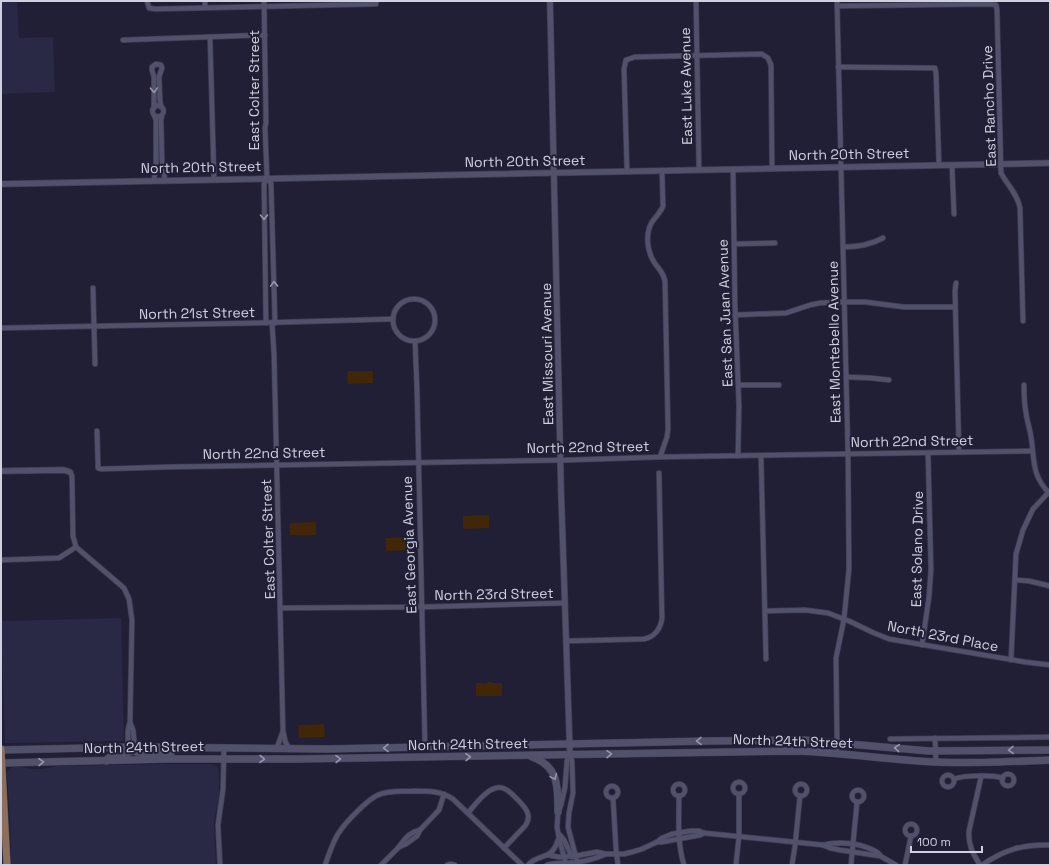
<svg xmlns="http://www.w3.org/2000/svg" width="1051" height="866" font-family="'Space Grotesk',sans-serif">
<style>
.built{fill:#292845}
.green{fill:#412607}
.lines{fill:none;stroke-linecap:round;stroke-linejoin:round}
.minor-casing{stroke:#3d3c50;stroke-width:6}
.tertiary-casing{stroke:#3d3c50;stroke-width:7}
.secondary-casing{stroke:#3d3c50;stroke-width:8}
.primary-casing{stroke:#3d3c50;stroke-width:8}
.minor{stroke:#51516b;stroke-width:4.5}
.tertiary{stroke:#51516b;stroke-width:5.5}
.secondary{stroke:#51516b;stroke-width:7}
.primary{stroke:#8d6e5a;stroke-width:7}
.oneway{stroke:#9797ab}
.labels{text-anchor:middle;stroke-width:4;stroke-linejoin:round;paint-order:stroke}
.street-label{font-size:14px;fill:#d0d1e0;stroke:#201f36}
</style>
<rect width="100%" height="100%" fill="#201f36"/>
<g class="built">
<polygon points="1,1 17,1 19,38 53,37 55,92 1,94"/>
<polygon points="121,618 124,741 5,743 1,621"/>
<polygon points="160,764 211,764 217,766 219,771 219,796 214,823 216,865 11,865 10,819 7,775 7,772 11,768 16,766 33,769 43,769 57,766"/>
</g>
<g class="green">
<polygon points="347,371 373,371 373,383 348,384"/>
<polygon points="489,515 489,528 463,529 463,516"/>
<polygon points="316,522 316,535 290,535 289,523"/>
<polygon points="412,537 412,550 386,551 386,538"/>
<polygon points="487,682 492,682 492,683 502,683 502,696 476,696 476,683 487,683"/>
<polygon points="324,724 325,737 299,738 298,725"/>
</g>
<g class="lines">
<defs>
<g id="minor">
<polyline points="147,1 149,8 155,9 376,4 376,1"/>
<polyline points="205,1 205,8"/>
<polyline points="264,1 266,123 265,128 267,178 264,184 266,323"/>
<polyline points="696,1 699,169"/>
<path d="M837,6L990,4L996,5L997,10L1001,173C1008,186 1017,193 1020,208L1023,321"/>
<polyline points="210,37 214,179"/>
<polyline points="123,40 265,35"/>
<polyline points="838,67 935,68 936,73 939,165"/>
<circle cx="158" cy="111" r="5.5"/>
<polyline points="154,108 154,77 152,70 152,67 156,64 161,65 162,68 159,77 160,100 161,107"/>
<polyline points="162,115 161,120 162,161 165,180"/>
<polyline points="952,165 954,214"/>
<polyline points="733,169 735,305 739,406 738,456"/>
<polyline points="627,171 624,69 626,60 635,57 762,54 768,58 771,65 772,167"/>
<polyline points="267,178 271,183 275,323"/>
<polyline points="154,180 156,163 156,120 154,115"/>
<polyline points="734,244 775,243"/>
<path d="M843,247C857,247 870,245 883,238"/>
<polyline points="956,283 955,291 959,452"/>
<polyline points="93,288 95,364"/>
<circle cx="414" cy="320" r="21"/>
<polyline points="735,315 786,313 810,305 820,303 839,302 865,302 904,307 955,307"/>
<path d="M272,323L274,353L283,731C285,738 284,744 290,748"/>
<polyline points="1,328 255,323 393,319"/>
<polyline points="415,341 417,389 425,747"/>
<polyline points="846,377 871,378 889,380"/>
<polyline points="739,385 779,385"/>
<path d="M1024,385C1024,394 1024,403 1026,413C1027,421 1030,429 1031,437C1035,461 1031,475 1050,494"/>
<polyline points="97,431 98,464 98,468 101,469 167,467 570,460 660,457 1032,451"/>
<polyline points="761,456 766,659"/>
<path d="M660,457L667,437L668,429L665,281C663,271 659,270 654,262C647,251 645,234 652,222C656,216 661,212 663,206L662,171"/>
<polyline points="70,472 72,476 73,536 76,547 124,588 129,599 132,620 130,722 128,730 128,747"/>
<polyline points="1,560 59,558 76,547"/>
<polyline points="1015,580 1029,581 1050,586"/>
<polyline points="281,608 422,607 565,603"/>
<polyline points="765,611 805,610 828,613 849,621 874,633 889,639 1025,662 1050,665"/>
<path d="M566,641L644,639C655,637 661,628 662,618L659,473"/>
<polyline points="922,645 929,597 931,569 928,453"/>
<polyline points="1011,660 1016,554 1023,530 1033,509 1048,493"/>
<polyline points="130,722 133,730 135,747"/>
<polyline points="935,738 936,762"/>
<polyline points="890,739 1050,737"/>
<polyline points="275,749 278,745 283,731"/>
<polyline points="836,754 837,738 836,658 844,619 849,569 848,454 837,1"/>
<polyline points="570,755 572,761 573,793 569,813 568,827 578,865"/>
<circle cx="1008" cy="780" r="6"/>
<circle cx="948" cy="781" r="6"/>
<path d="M954,779C964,775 992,775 1003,778"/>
<circle cx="739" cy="788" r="6"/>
<circle cx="679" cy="790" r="6"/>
<circle cx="801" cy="790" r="6"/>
<circle cx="612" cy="792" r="6"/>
<circle cx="858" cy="796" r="6"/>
<path d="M679,796C679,819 677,843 684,865"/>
<polyline points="613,798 616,849 618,865"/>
<path d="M468,813C474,806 484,792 493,789C503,784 510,792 517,799C525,807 533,815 525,826L504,848"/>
<circle cx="911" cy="830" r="6"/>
<polyline points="559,834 564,840 572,857"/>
<polyline points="657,842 662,842 700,835 704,833"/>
<path d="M823,845C839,841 860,843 875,851C878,852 880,855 882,857C887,860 891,862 896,865"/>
<polyline points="399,847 406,844 417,836 420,830 439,810 444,794"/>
<polyline points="548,855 559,857 575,856 597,852 606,854 624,854 632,852 642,849 657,842 662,838 672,834 690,831 699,831 704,833 823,845 830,848 840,850 880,856"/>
<polyline points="736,864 739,836 739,794"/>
<polyline points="220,865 218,825 223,789 224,748"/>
<path d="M325,865C329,855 333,840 340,831C346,822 368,799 378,795C389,790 403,792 414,791C429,791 441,791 453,799L522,865"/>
<path d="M381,865C386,860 392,854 397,849C405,840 407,833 420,830"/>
<polyline points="447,865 450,864 455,865"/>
<path d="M528,865C540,852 551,862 558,840"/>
<path d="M547,865C557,862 568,864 578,862C587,861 597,858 606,854"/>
<polyline points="566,865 559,838 557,827 558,812 561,805 565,787 567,761 570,755"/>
<polyline points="792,865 795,846 800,796"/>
<polyline points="851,865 857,802"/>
<polyline points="905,865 908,851 911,836"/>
<path d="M980,865C973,854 968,845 969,831L981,777"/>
<path d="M982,865C1004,850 1023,844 1050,845"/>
</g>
<g id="tertiary">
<polyline points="550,1 561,489 570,755"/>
<polyline points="1,184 1050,163"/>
<polyline points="1,471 64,470 70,472"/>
</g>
<g id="secondary">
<path d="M128,748C140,756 157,754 171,754"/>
<polyline points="1,750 135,747 326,749 709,741 803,740 929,751 1050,750"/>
<path d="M532,757C559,766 558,788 558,812"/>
<path d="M106,761C113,750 125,759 135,748"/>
<path d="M1,763L168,759H299L793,751C835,752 876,758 918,761C962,764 1006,762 1050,760"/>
</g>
<polyline id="primary" points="1,749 7,865"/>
</defs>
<use href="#minor" class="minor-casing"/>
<use href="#tertiary" class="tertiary-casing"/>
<use href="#secondary" class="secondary-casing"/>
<use href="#primary" class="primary-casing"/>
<use href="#minor" class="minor"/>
<use href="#tertiary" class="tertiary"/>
<use href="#secondary" class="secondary"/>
<use href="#primary" class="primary"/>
</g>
<defs><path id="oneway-chevron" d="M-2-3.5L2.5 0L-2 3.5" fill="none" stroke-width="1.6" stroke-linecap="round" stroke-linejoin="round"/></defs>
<g class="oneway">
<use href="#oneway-chevron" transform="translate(154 90) rotate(88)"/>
<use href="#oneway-chevron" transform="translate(264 217) rotate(89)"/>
<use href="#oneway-chevron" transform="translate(274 284) rotate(-92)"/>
<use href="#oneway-chevron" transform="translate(699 741) rotate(179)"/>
<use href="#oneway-chevron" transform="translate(386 748) rotate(179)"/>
<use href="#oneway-chevron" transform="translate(897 748) rotate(-175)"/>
<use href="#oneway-chevron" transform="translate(1011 750) rotate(179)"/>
<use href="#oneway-chevron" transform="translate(609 754) rotate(-1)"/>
<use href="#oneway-chevron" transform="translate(468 757) rotate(-1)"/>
<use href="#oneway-chevron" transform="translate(262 759) rotate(1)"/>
<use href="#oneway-chevron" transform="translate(338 759) rotate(-1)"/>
<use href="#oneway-chevron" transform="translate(41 762) rotate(-1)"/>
<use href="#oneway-chevron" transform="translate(554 777) rotate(66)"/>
</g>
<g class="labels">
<g class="street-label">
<text transform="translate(686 86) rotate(-91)" y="5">East Luke Avenue</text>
<text transform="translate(254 90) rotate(-90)" y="5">East Colter Street</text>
<text transform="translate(989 106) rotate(-92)" y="5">East Rancho Drive</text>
<text transform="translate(849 154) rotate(-1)" y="5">North 20th Street</text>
<text transform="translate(525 161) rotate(-1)" y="5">North 20th Street</text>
<text transform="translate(201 167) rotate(-1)" y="5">North 20th Street</text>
<text transform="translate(197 313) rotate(-1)" y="5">North 21st Street</text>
<text transform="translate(725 313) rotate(-92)" y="5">East San Juan Avenue</text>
<text transform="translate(834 342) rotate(-91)" y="5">East Montebello Avenue</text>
<text transform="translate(547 354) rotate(-91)" y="5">East Missouri Avenue</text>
<text transform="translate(912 441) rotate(-1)" y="5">North 22nd Street</text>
<text transform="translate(588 447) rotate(-1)" y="5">North 22nd Street</text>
<text transform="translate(264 453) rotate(-1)" y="5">North 22nd Street</text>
<text transform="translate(268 539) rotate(-92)" y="5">East Colter Street</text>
<text transform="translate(409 545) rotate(-92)" y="5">East Georgia Avenue</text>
<text transform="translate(917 549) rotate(-89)" y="5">East Solano Drive</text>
<text transform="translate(494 594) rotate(-1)" y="5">North 23rd Street</text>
<text transform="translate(943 636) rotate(11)" y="5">North 23rd Place</text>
<text transform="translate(793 741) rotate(2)" y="5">North 24th Street</text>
<text transform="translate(468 744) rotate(-1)" y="5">North 24th Street</text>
<text transform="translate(144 747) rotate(-1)" y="5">North 24th Street</text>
</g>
</g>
<rect width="1051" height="866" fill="none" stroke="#d0d1e0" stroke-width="4"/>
<path d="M911 846v6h71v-6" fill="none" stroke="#d0d1e0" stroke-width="2"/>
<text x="917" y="846" font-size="12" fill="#d0d1e0" stroke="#201f36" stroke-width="3" paint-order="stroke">100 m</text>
</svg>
